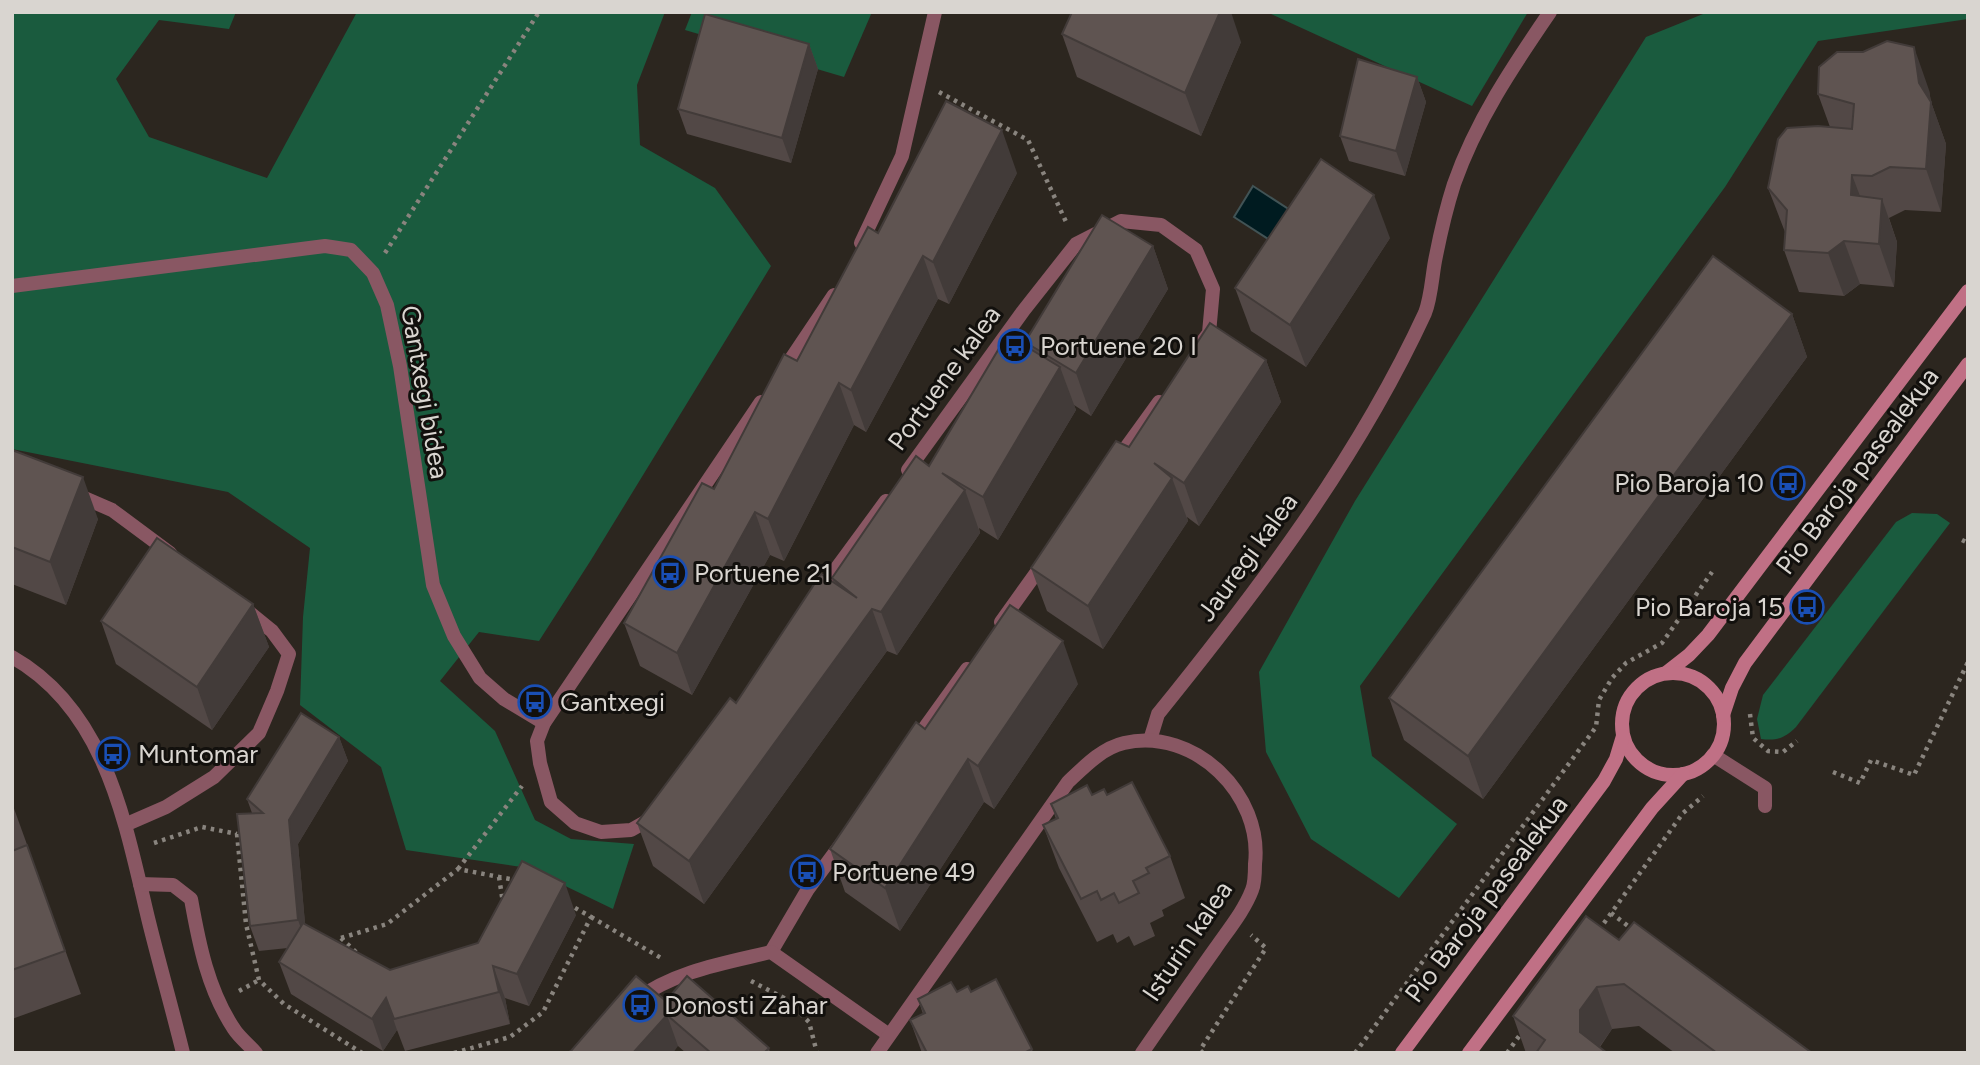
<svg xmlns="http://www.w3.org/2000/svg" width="1980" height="1065" font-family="Figtree,sans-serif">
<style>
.green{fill:#1a5b3e}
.water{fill:#001b20;stroke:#415355;stroke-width:2}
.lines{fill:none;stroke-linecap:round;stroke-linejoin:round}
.path{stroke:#89847e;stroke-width:4.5;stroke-dasharray:3.5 5;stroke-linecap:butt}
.service{stroke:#895763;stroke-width:14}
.minor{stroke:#895763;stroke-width:14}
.secondary{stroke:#c07085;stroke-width:14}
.wall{fill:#524846}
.shaded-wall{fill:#423b39}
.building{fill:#5f5451;stroke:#423b39;stroke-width:2}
.labels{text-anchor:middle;stroke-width:6;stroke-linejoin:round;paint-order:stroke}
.poi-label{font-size:26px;fill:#d9d5d0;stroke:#12100d;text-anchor:start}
.street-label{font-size:26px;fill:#d9d5d0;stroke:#12100d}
</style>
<rect width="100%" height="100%" fill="#2c261f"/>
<g class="green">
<polygon points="12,12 236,12 229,29 159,20 116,79 149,137 267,178 357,12 665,12 637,85 640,145 715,188 771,266 591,560 539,641 479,632 440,681 495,731 535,820 571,839 634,844 613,909 528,868 406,850 381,767 300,705 303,617 310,548 228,492 12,449"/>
<polygon points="692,12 872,12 844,77 685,30"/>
<polygon points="1267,12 1528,12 1472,106"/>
<polygon points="1708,12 1968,12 1968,19 1818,41 1725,187 1360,686 1372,756 1457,824 1399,898 1311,839 1266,752 1259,672 1355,501 1646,37"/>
<path d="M1912,513L1937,514L1950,523L1796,727C1785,738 1777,741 1761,739L1757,719L1763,695L1896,522Z"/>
</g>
<polygon class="water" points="1253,186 1313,225 1293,255 1234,217"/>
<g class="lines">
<g class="path">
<polyline points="939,92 1028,140 1067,224"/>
<polyline points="385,253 539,12"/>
<polyline points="1962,540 1968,543"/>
<polyline points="1750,714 1753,738 1768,751 1783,752 1797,741"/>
<polyline points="1833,772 1860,783 1871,760 1914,775 1968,662"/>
<polyline points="242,827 237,834 246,924 259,980 284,1004 362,1053"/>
<polyline points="154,843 202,827 237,834"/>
<polyline points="458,869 522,786"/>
<polyline points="499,877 503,903"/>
<polyline points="1611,913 1632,929"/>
<polyline points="591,917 661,958 663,957"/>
<polyline points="1599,930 1683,813 1703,796"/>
<polyline points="341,938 357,953"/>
<polyline points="335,944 341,938 387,924 458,869 515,880"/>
<polyline points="751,981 784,998 809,1022 817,1053"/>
<polyline points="239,991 259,980"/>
<polyline points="454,1053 510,1037 543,1012 591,917 570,905"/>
<polyline points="1203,1053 1200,1050 1266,948 1251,935"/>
<polyline points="1355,1053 1596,727 1599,700 1612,678 1626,663 1662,643 1712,572"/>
<polyline points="1507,1053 1522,1032"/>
</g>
<g class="service">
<polyline points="75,494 112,510 170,553"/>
<polyline points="1713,755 1765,788 1765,806"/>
<polyline points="127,824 166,807 214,777 259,733 277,691 289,654 272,631 245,609"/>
</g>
<g class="minor">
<polyline points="861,243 902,156 935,12"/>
<polyline points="12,286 325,246 351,250 373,273 387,305 400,366 433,585 454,636 480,678 504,699 544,723"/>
<polyline points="781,374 834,295"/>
<polyline points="1117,460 1159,402"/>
<polyline points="908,470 1024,310 1076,244 1121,221 1161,225 1196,250 1213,289 1209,333 1203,341"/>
<polyline points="817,595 886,501"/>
<polyline points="1001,622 1044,562"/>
<path d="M12,657C106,710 125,822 148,918C159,963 172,1008 183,1053"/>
<path d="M1150,740L1158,714C1259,589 1357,460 1425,313C1431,298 1432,277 1435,261C1440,235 1446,209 1454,184C1476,121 1513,66 1550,12"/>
<polyline points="913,744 967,669"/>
<polyline points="654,817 631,830 601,832 575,823 551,802 540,763 537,741 544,723 761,402"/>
<path d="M140,884L173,885L191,899C199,944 208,990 234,1029C239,1037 249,1045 256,1053"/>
<polyline points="771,952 808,889 842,843"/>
<path d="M636,1000C675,971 725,963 771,952L889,1035"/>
<path d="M877,1053L1068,782C1084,767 1102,748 1124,743C1195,727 1263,795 1255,864C1255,872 1255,883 1252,890C1244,911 1228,930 1215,949C1191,983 1166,1018 1142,1053"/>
</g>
<g class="secondary">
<polyline points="1666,673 1689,655 1708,635 1968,291"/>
<circle cx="1673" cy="724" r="51"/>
<polyline points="1723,715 1732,688 1745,663 1968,364"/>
<polyline points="1402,1053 1604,781 1616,759 1623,736"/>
<polyline points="1469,1053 1652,808 1683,774"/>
</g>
</g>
<g class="wall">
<polygon points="1062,34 1241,42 1201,136 1077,77"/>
<polygon points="809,44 818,69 791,163 687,134 678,109"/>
<polygon points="1417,77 1426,102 1405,176 1349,161 1340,136"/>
<polygon points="1929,90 1931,102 1946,144 1941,212 1905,210 1889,218 1897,242 1894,287 1860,284 1844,296 1799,292 1784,250 1785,232 1768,188 1830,127 1818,94"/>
<polygon points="1017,173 949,304 938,299 866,432 854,425 784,561 770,555 692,695 640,666 624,623 714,489 878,233"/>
<polygon points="1390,238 1306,367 1251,331 1235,288"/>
<polygon points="1153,246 1168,289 1091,416 1074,405 1076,410 998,540 979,528 980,533 897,655 887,651 704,904 653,866 637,823 834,583 832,578 929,466 1027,347 1025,342"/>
<polygon points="1792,314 1807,357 1483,799 1404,740 1389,698"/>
<polygon points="1266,360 1281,402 1199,526 1187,517 1188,521 1103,649 1047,611 1031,568 1129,447"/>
<polygon points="12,450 98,519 66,605 12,584"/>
<polygon points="253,604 269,647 212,730 116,664 101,621"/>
<polygon points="1078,684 994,809 984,802 900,931 845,892 830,849 925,729"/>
<polygon points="339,737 348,761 298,844 305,924 390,970 576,915 529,1006 505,998 510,1024 405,1051 397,1030 383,1051 291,994 279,962 288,948 259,951 250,926 252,813 247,799"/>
<polygon points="1092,795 1107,795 1170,856 1185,898 1162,910 1164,916 1150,923 1155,936 1134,946 1129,936 1117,943 1113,934 1097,942 1059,868 1043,825 1056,819 1051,804"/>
<polygon points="12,803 81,994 12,1019"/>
<polygon points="1619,940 1812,1053 1675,1053 1639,1026 1612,1029 1600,1047 1607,1053 1526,1053 1513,1016"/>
<polygon points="957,992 1032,1049 1033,1053 922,1053 910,1020 923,1014 918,999"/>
<polygon points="666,1001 769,1048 770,1053 686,1053 678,1046 567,1053"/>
</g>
<g class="shaded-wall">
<polygon points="1220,12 1231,12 1241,42 1201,136 1185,93"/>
<polygon points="809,44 818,69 791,163 782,138"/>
<polygon points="1914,47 1929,90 1931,102 1946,144 1941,212 1926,169 1919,83"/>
<polygon points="1417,77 1426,102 1405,176 1396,151"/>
<polygon points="1002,130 1017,173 949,304 933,262"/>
<polygon points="1852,175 1868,217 1851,195"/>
<polygon points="1374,195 1390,238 1306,367 1290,325"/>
<polygon points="1882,199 1897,242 1894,287 1879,244"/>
<polygon points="1844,241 1860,284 1844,296 1828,253"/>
<polygon points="1153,246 1168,289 1091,416 1076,373"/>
<polygon points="923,256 938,299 866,432 851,390"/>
<polygon points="1792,314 1807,357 1483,799 1468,756"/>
<polygon points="1266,360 1281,402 1199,526 1184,483"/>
<polygon points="1060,367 1076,410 998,540 983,497"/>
<polygon points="839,383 854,425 784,561 768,519"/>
<polygon points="83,477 98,519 66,605 50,562"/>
<polygon points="1172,478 1188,521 1103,649 1088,606"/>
<polygon points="965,490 980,533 897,655 881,612"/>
<polygon points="755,512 770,555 692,695 677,653"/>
<polygon points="253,604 269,647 212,730 197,687"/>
<polygon points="872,609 887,651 704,904 689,861"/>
<polygon points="1063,641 1078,684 994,809 978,766"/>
<polygon points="339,737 348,761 298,844 307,945 298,920 289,820"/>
<polygon points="968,759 984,802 900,931 885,888"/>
<polygon points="565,883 576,915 529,1006 517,974"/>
<polygon points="493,966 505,998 510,1024 499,992"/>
<polygon points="1597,987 1612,1029 1595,1053 1580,1032 1580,1010"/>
<polygon points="386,998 397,1030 383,1051 372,1019"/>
<polygon points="667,1015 678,1046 673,1053 633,1053"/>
</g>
<g class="building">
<polygon points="1072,12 1220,12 1185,93 1062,34"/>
<polygon points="705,14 809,44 782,138 678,109"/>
<polygon points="1887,41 1914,47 1919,83 1931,102 1926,169 1890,167 1872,176 1852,175 1851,195 1882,199 1879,244 1844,241 1828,253 1784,250 1787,210 1768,188 1778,139 1787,128 1818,126 1852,129 1854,104 1818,94 1819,67 1837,52 1863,52"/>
<polygon points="1358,59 1417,77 1396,151 1340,136"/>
<polygon points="946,101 1002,130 933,262 923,256 851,390 839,383 768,519 755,512 677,653 624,623 702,483 714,489 784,354 797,361 868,227 878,233"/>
<polygon points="1321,159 1374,195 1290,325 1235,288"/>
<polygon points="1102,215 1153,246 1076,373 1025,342"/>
<polygon points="1713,256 1792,314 1468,756 1389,698"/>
<polygon points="1210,323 1266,360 1184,483 1154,463 1172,478 1088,606 1031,568 1116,441 1129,447"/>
<polygon points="1007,335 1060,367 983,497 942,473 965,490 881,612 872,609 689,861 637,823 730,698 736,703 821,574 857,598 832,578 916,456 929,466"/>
<polygon points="12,450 83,477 50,562 12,547"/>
<polygon points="157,538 253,604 197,687 101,621"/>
<polygon points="1010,605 1063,641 978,766 968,759 885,888 830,849 916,722 925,729"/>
<polygon points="301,713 339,737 289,820 298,920 250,926 237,814 263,813 247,799"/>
<polygon points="1132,782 1170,856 1146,868 1149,873 1133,881 1139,893 1119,903 1114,893 1101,900 1097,891 1081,899 1043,825 1058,818 1051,804 1087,785 1092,795 1104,789 1107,795"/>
<polygon points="27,845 65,951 12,970 12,851"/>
<polygon points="522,861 565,883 517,974 493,966 499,992 394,1019 386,998 372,1019 279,962 303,923 390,970 478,943"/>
<polygon points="1586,916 1619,940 1634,922 1812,1053 1717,1053 1624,984 1597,987 1580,1010 1580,1032 1607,1053 1536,1053 1545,1040 1513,1016"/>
<polygon points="636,976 666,1001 687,976 769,1048 764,1053 711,1053 667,1015 633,1053 567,1053 571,1051"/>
<polygon points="996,979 1032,1049 1024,1053 927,1053 910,1020 925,1013 918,999 951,982 957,992 968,986 971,992"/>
</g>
<defs>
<symbol id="bus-ring" viewBox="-11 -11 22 22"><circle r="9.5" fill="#12100d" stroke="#1a4fb4" stroke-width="1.5"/><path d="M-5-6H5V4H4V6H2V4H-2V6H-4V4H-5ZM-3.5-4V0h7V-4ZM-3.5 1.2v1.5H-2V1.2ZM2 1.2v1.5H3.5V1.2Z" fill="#1a4fb4"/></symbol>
</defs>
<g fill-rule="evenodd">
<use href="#bus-ring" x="996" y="327" width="38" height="38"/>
<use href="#bus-ring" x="1769" y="464" width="38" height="38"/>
<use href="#bus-ring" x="651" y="554" width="38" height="38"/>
<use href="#bus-ring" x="1788" y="588" width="38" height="38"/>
<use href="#bus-ring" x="516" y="683" width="38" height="38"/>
<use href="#bus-ring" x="94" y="735" width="38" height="38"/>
<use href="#bus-ring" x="788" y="853" width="38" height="38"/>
<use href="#bus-ring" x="621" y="986" width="38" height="38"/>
</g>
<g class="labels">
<g class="poi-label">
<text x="1040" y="355">Portuene 20 I</text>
<text x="1764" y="492" text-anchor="end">Pio Baroja 10</text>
<text x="694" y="582">Portuene 21</text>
<text x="1783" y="616" text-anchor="end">Pio Baroja 15</text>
<text x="560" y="711">Gantxegi</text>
<text x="138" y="763">Muntomar</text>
<text x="832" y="881">Portuene 49</text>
<text x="664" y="1014">Donosti Zahar</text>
</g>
<g class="street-label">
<text transform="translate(944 378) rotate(-54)" y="9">Portuene kalea</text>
<text transform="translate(425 392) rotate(80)" y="9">Gantxegi bidea</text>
<text transform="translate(1857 471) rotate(-53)" y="9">Pio Baroja pasealekua</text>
<text transform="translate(1247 557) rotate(-54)" y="9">Jauregi kalea</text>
<text transform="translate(1486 899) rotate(-53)" y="9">Pio Baroja pasealekua</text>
<text transform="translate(1187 941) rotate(-56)" y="9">Isturin kalea</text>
</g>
</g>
<rect width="1980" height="1065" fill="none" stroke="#d9d5d0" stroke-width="28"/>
</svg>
